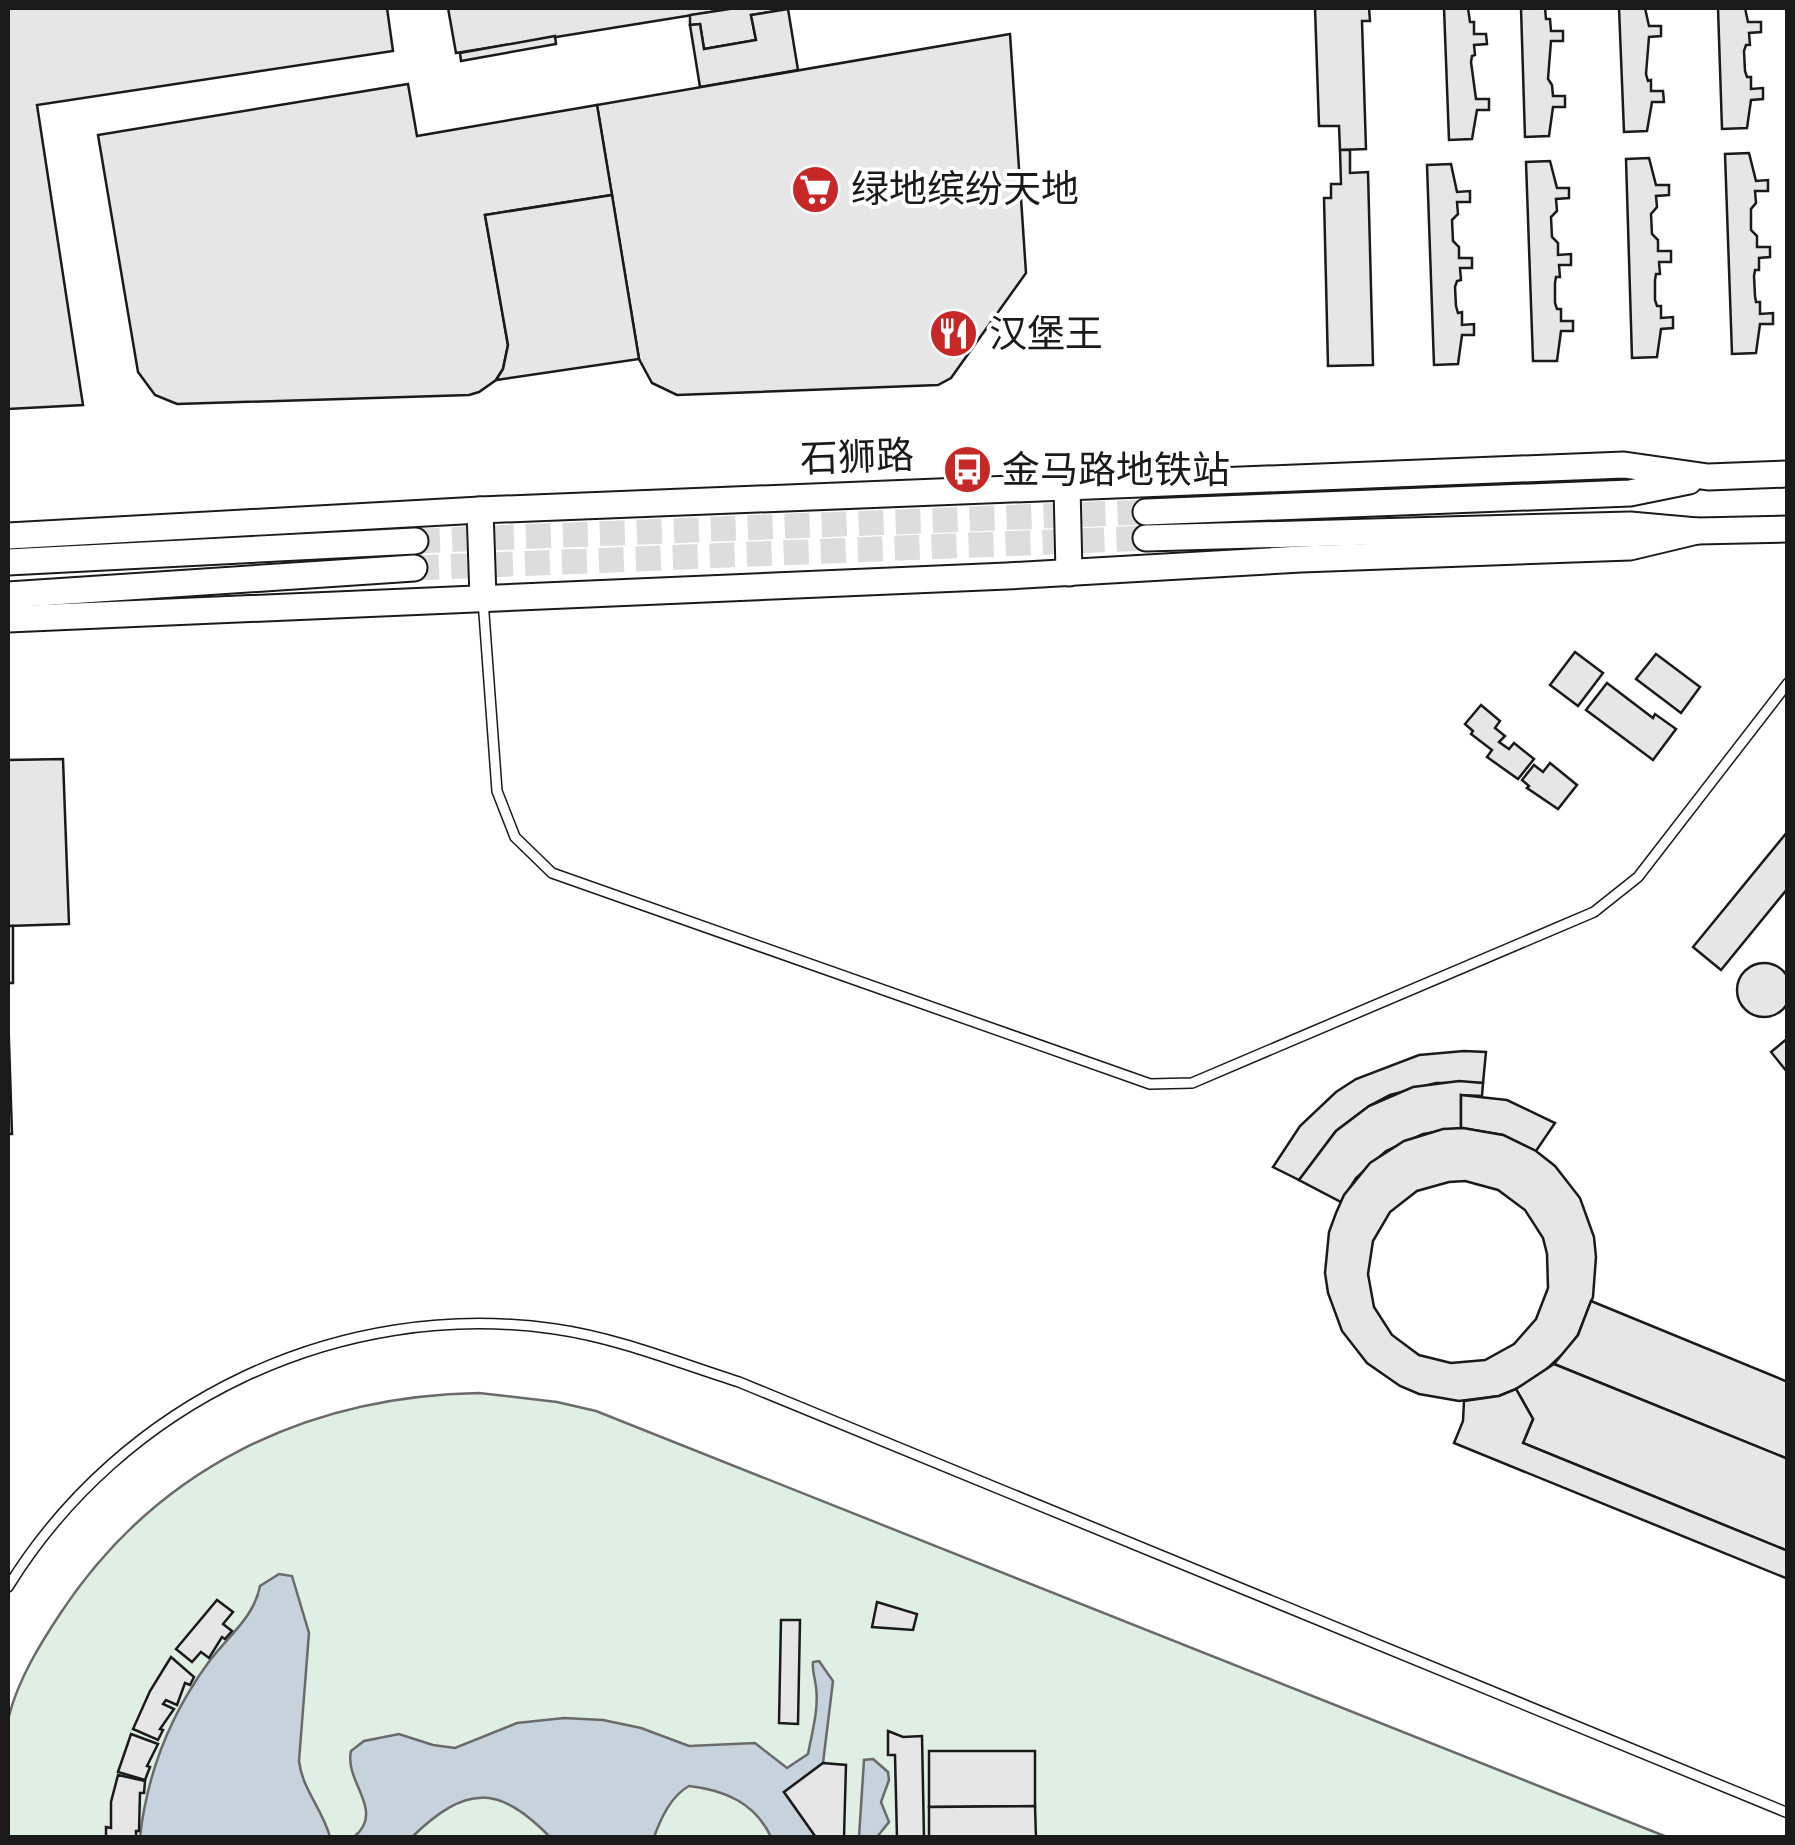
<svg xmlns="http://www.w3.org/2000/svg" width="1795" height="1845" font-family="'PT Sans Narrow','Noto Sans SC',sans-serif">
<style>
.green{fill:#e0efe3;stroke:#6a6a6a;stroke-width:2.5}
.water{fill:#c6d2dc;stroke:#6a6a6a;stroke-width:2.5}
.building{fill:#e6e6e6;stroke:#1a1a1a;stroke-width:2.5;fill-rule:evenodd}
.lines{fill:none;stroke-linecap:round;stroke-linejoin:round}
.secondary-tunnel{stroke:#ddd;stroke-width:25;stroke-dasharray:25 12;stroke-linecap:butt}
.lane-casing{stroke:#1a1a1a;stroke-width:12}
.secondary-casing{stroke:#1a1a1a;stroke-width:29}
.lane{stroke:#fff;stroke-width:9}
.secondary{stroke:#fff;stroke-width:25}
.labels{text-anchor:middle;stroke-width:8;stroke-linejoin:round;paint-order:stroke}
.poi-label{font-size:38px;fill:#1a1a1a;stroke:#fff;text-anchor:start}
.street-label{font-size:38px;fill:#1a1a1a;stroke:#fff}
</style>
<rect width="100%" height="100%" fill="#fff"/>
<path class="green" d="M479,1393L557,1402L596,1411L1667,1837H8C8,1807 2,1742 9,1716C18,1680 40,1644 60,1614C156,1468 307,1396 479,1393Z"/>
<g class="water">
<path d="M279,1574L292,1576L309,1633L299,1761C302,1789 323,1810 330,1837H140C147,1774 171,1714 208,1663C227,1637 254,1618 260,1586Z"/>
<path d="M819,1661L833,1681L823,1763L784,1792L816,1837H771C755,1803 725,1790 689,1786C671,1796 661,1818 654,1837H550C498,1784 466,1785 412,1837H354C386,1810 344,1783 351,1751L364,1741L399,1734L433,1745L455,1748L517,1723L564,1718L603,1720L641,1728L689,1746L755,1743L787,1768L808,1754C812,1733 819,1708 816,1687C815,1677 812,1672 813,1662Z"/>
<polygon points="873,1759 888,1772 889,1780 881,1802 889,1822 877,1837 859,1837 864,1760"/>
</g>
<g class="building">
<polygon points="8,8 387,8 393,51 37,105 83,405 8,409"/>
<polygon points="448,8 736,8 456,53"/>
<polygon points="736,8 788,9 751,15 756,40 704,49 700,24 690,25 690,15"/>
<polygon points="1315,8 1369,8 1370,21 1362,21 1366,149 1340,150 1339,126 1319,126"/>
<polygon points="1444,8 1468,8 1470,22 1474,22 1474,34 1486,34 1487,44 1474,45 1475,55 1472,56 1471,62 1476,99 1489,99 1489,110 1477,110 1472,139 1449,140"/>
<polygon points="1521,8 1545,8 1546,19 1550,19 1551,31 1563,31 1563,41 1551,41 1548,79 1552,85 1553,96 1565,96 1565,107 1553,107 1549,136 1525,137"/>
<polygon points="1619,8 1645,8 1649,26 1661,26 1661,36 1649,37 1646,74 1648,81 1651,80 1651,91 1663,91 1664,102 1652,102 1647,131 1624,132"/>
<polygon points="1718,8 1745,8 1748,22 1761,22 1761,32 1749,33 1750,45 1746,45 1744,51 1745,71 1747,77 1751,77 1751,89 1763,88 1763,99 1751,100 1747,128 1722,129"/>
<polygon points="788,9 798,70 700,87 690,25 700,24 704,49 756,40 751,15"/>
<polygon points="1010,34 1026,273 951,378 938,385 677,395 652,383 639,359 597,105"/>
<polygon points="555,36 556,44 461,61 460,53"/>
<polygon points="408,84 417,136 597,105 612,195 485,215 508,345 503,369 496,380 479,392 469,395 177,404 155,395 138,372 98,135"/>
<polygon points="1340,150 1350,150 1350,173 1368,172 1373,365 1328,366 1324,198 1331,198 1331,184 1341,184"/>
<polygon points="1749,153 1756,181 1768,180 1768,191 1755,191 1756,203 1751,209 1751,230 1757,236 1757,247 1770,247 1770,257 1759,258 1759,270 1755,270 1754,276 1755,296 1756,302 1760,302 1760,314 1773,313 1773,324 1760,324 1756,353 1732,354 1725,154"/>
<polygon points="1649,158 1656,185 1669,185 1669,195 1656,196 1657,207 1651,214 1652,234 1658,240 1658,251 1671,251 1671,262 1659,262 1660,274 1656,274 1655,280 1655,300 1657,306 1661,306 1661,318 1673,317 1673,328 1661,329 1657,357 1632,358 1626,159"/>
<polygon points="1550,161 1557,188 1569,188 1569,198 1556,199 1557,211 1551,217 1552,237 1558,243 1558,255 1571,254 1571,265 1559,265 1560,277 1556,277 1555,283 1555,303 1557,309 1561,309 1561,321 1573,321 1573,331 1561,331 1557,361 1533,361 1526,162"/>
<polygon points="1451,164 1457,192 1470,191 1470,202 1457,202 1458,214 1452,220 1453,241 1459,247 1459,258 1472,258 1472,268 1460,268 1461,280 1457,281 1455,287 1456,306 1458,313 1462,312 1462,325 1474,324 1474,335 1462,335 1458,364 1434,365 1427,165"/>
<polygon points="612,195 639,359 496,380 503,369 508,345 485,215"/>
<polygon points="1575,652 1603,673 1578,706 1550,685"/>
<polygon points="1656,654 1700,687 1681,713 1636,679"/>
<polygon points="1607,683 1653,718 1655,714 1676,729 1653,760 1586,710"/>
<polygon points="1481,705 1500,721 1495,728 1505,736 1499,742 1509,749 1514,743 1534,759 1518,779 1487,757 1492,750 1471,734 1473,731 1465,724"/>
<polygon points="63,759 69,924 8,926 8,760"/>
<polygon points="1550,763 1577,785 1558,809 1527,788 1529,786 1522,780 1534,765 1543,772"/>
<polygon points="1788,831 1788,888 1721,970 1693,947"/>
<rect x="8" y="926" width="5" height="57"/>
<circle cx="1764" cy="990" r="27"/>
<polygon points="8,1011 12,1134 8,1134"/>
<polygon points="1788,1038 1788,1073 1771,1052"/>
<polygon points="1464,1051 1486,1052 1483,1083 1436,1083 1390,1095 1369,1106 1336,1131 1299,1180 1273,1167 1300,1126 1336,1092 1356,1079 1419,1055"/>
<polygon points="1459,1081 1483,1083 1482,1096 1461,1095 1461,1128 1423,1134 1386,1151 1356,1178 1341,1202 1299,1180 1336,1131 1369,1106 1413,1087"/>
<polygon points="1461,1095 1507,1100 1555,1123 1536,1151 1503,1135 1461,1128"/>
<path d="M1463,1128L1503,1135L1536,1151L1555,1166L1580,1198L1594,1237L1596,1257L1593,1297L1578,1335L1566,1351L1536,1379L1518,1388L1499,1396L1459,1401L1419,1394L1400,1386L1367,1363L1342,1331L1328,1293L1325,1273L1329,1232L1336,1213L1344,1195L1370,1163L1404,1141L1443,1129ZM1465,1181L1498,1190L1525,1210L1543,1238L1547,1254L1548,1288L1536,1319L1514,1344L1485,1360L1451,1363L1419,1355L1392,1335L1374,1307L1368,1274L1373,1241L1390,1212L1417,1191L1449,1182Z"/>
<polygon points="1591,1301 1788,1382 1788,1459 1554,1364 1578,1335"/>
<polygon points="1554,1364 1788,1459 1788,1551 1523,1443 1533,1419 1516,1389"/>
<polygon points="1516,1389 1533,1419 1523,1443 1788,1551 1788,1579 1454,1443 1463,1421 1464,1401 1499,1396"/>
<polygon points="217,1600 233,1612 223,1624 232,1631 225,1639 222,1637 209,1658 201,1652 192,1662 176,1649"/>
<polygon points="877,1602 917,1614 913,1630 872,1627"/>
<polygon points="781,1620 800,1620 798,1724 779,1723"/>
<polygon points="171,1657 194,1677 190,1685 185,1683 177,1705 166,1700 163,1704 174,1709 160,1729 163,1730 158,1740 133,1729 150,1691"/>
<polygon points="888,1731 903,1737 922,1736 924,1838 897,1838 895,1755 888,1755"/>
<polygon points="131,1734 158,1744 147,1766 150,1767 145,1780 118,1772"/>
<polygon points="929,1751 1035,1751 1035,1806 929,1807"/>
<polygon points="823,1763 846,1765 844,1837 815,1836 784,1792"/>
<polygon points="118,1775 145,1781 144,1793 140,1793 139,1831 136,1831 136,1838 106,1838 106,1827 111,1828 111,1802"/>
<polygon points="1035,1806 1036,1838 929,1838 929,1807"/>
</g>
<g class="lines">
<g class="secondary-tunnel">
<polyline points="415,541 1146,512"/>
<polyline points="414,568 1146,538"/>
</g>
<defs>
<g id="lane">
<polyline points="483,600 497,791 515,837 552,873 1150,1084 1192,1083 1594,912 1638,877 1788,683"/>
<path d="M8,1587C122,1402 339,1298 555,1329C618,1338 679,1363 739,1382L1788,1813"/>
</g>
<g id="secondary">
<polyline points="1067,486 1069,573"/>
<polyline points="480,510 483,597"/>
<polyline points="1146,512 1630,493 1689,481"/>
<polyline points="8,536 480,510 1624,465 1708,477 1788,474"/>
<polyline points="1146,538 1630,525 1697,531 1788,529"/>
<polyline points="8,562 415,541"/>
<polyline points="8,595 414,568"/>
<polyline points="8,619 1007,576 1301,559 1630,547 1697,531"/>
</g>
</defs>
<use href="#lane" class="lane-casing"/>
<use href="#secondary" class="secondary-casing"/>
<use href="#lane" class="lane"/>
<use href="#secondary" class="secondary"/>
</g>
<defs>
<symbol id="supermarket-disc" viewBox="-11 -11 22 22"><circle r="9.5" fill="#c62828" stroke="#fff"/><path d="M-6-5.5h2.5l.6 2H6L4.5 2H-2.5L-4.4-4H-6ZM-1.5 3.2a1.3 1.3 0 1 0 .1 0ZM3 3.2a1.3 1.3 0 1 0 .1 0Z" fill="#fff"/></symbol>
<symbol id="restaurant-disc" viewBox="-11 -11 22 22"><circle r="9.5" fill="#c62828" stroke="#fff"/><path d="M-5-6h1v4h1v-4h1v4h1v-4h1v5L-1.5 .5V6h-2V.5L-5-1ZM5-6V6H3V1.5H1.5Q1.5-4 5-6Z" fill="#fff"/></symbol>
<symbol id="bus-disc" viewBox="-11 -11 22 22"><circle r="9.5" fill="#c62828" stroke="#fff"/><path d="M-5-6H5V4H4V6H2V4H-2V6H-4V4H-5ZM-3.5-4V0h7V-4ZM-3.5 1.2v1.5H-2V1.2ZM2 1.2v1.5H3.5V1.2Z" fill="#fff"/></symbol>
</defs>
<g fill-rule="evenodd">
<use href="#supermarket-disc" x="788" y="162" width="55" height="55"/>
<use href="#restaurant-disc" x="926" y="306" width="55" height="55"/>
<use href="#bus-disc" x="940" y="442" width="55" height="55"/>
</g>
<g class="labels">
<g class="poi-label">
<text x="851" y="202">绿地缤纷天地</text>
<text x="989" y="347">汉堡王</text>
<text x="1002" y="483">金马路地铁站</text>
</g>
<g class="street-label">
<text transform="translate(857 457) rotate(-2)" y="13">石狮路</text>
</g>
</g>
<rect width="1795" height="1845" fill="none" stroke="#1a1a1a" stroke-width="20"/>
</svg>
